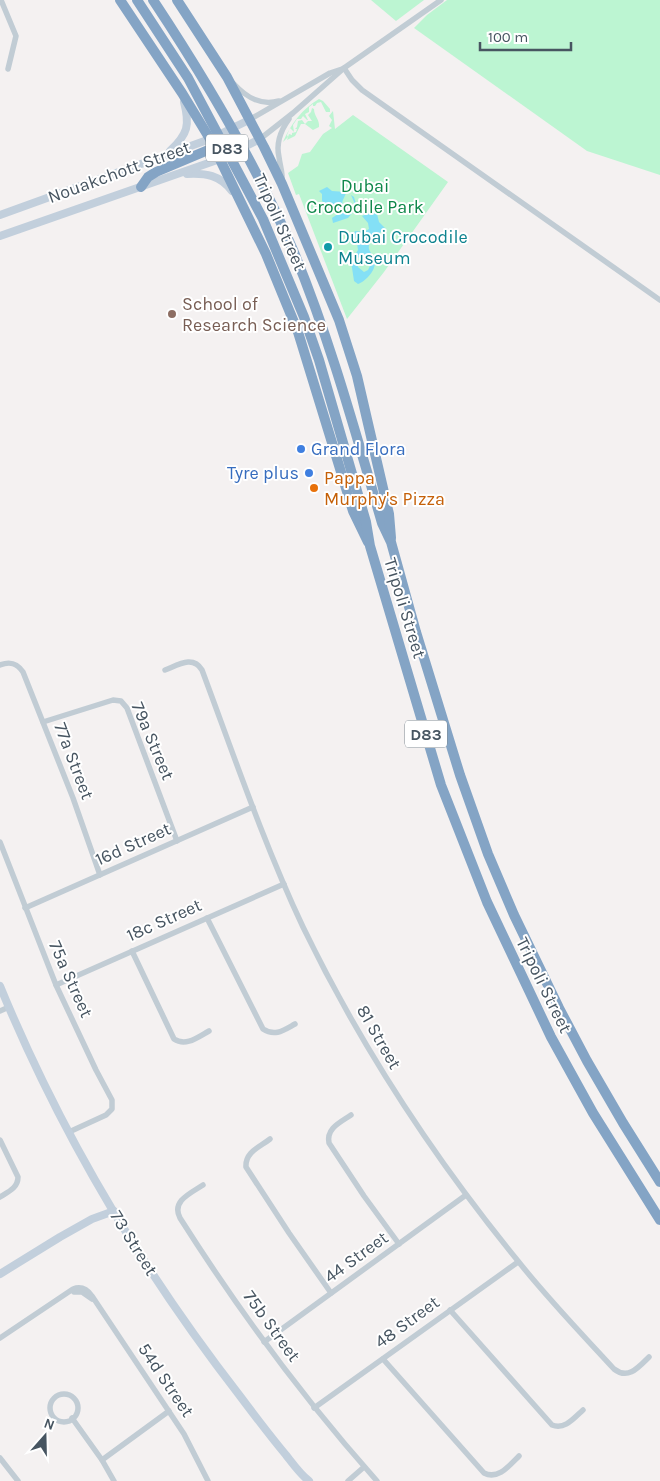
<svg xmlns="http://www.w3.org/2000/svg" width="660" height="1481" font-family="Karla,sans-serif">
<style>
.green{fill:#bcf5d2}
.water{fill:#84e0f6;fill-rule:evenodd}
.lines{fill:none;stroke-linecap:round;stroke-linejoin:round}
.street{stroke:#c1ccd4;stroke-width:5.5}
.secondary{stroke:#c2cfdc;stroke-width:8}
.highway{stroke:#84a4c5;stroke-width:10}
.culture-dot{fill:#0f9aa8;stroke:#fff;stroke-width:2}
.education-dot{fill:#8d6e63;stroke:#fff;stroke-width:2}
.shop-dot{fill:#3f7fe0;stroke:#fff;stroke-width:2}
.food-dot{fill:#e8710a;stroke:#fff;stroke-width:2}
.labels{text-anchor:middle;stroke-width:4;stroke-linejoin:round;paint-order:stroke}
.shield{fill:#fff;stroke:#7e8890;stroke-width:1}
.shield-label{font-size:16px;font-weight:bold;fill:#475561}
.street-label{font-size:18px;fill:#475561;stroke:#fff}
.park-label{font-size:18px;fill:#0d8749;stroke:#fff}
.culture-label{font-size:18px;fill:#0d838f;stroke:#fff;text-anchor:start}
.education-label{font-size:18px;fill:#785e54;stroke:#fff;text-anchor:start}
.shop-label{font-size:18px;fill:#366cbe;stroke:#fff;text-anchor:start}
.food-label{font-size:18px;fill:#c56008;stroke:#fff;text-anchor:start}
</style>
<rect width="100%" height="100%" fill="#f4f1f1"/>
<g class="green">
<polygon points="371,0 424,0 396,21"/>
<polygon points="447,0 660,0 660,175 587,151 414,28 427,15"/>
<path d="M319,99L323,101L330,109V112H326L321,102L317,103L315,106H313V104L309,107V112L305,114L308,120H307L303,116L301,119H297L293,125L294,132L290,128L287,135L288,137L283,142C290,125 303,108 319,99Z"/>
<path d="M312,108L314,109C314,116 320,120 319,127L313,130L305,124H301L295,136L287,140L289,134L292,135V133L296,132L297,129H295L297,127L298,121L302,120L305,124L308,121H312L308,115L311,112Z"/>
<polygon points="333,111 335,129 353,115 448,182 384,272 347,319 299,194 296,195 288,173 298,166 302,154 310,152 323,134 332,128 329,126 332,120 329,116"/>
</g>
<g class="water">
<path d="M327,187L332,191L346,192C344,202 338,200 348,213L353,208L354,202L351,195L354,197L357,207L348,218L333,223L332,218L338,214L322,201V194L319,191Z"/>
<path d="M370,213L377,214L379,222L386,229C380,232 367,241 369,249C370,253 375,257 375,263C375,271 365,282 358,284L354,281L351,261L358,250L357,243L359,238H355L353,235L355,231L364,232L369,229L368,223L362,216ZM365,254L369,256L371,264L368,270L364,272L358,267L357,260L360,255Z"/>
</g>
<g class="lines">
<g class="street">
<polyline points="1,0 16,36 8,69"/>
<polyline points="344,68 352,80 362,90 660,300"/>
<path d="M234,84C247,98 261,106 279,101"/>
<polyline points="249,120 330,73 342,69"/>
<polyline points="260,139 293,113 344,68 441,0"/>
<path d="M282,181C283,173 280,166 279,157C276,144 281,130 289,119"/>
<path d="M0,665C10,661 17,663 23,672L73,798L100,875"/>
<path d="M165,670C178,665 193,655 202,670C234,756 264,844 303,927C361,1047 434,1158 518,1261C548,1299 581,1333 614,1369C628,1380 638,1368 649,1357"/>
<polyline points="43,722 113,700 121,701 127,708 177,841"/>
<polyline points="0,842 56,985 96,1070 112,1100 112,1109 106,1115 69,1132"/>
<polyline points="25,908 253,807"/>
<path d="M207,918L263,1029C275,1037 284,1030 295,1024"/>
<path d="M132,951L174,1039C186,1047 198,1037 209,1031"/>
<polyline points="56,985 284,884"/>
<polyline points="0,1011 9,1007"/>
<path d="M351,1115C341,1122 326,1128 329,1143L364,1196L399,1244"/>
<path d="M270,1139C260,1147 245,1152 246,1167L289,1233L331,1293"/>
<path d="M0,1140L18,1177C18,1188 8,1192 0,1197"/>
<path d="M203,1185C191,1193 171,1201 180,1218C239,1311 304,1399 377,1481"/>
<polyline points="74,1292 82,1292 92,1299"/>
<path d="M450,1310L552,1425C565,1430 574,1418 583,1410"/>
<path d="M0,1338L73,1289C81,1286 87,1289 92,1296L184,1434L208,1481"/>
<polyline points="264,1342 466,1195"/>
<path d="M383,1359L484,1473C498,1480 509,1466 519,1456"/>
<circle cx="64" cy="1408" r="14"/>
<polyline points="314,1408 518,1262"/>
<polyline points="72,1418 102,1460 114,1481"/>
<polyline points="0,1458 18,1481"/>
<polyline points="102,1460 169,1411"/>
<polyline points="348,1481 364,1467"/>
</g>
<g class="secondary">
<path d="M170,151C188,134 190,125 184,102"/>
<path d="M187,174C206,173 220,175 232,191"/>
<polyline points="0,215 210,139 249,120"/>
<polyline points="0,236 220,159 260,139"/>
<path d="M0,986C60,1132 143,1271 240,1396C255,1416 270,1436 286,1455C293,1464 300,1474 309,1481"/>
<polyline points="0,1274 60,1237 92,1219 114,1211"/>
</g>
<g class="highway">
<polyline points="120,0 182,93 210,139 266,254 298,332 353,511 368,542"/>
<polyline points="137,0 188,78 263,219 304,317 319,360 366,522 370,546 441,785 487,902 551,1037 593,1113 660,1220"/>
<path d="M153,0C206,80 255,162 293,250C330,339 355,431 382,523L391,542L416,632L460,775L488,854L514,915L559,1008L587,1061L623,1123L660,1182"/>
<polyline points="177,0 227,77 264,147 282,184 339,320 357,376 389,514 391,538"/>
<polyline points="141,187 148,177 156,172 220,145"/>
</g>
</g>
<circle class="culture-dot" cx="328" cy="247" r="5"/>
<circle class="education-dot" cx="172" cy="314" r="5"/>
<g class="shop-dot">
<circle cx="301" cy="449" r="5"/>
<circle cx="309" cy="473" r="5"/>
</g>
<circle class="food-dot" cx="314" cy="488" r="5"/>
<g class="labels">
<g class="shield">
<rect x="206" y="134.5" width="42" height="27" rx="4"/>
<rect x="405" y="720.5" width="42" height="27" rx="4"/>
</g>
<g class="shield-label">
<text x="227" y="154">D83</text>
<text x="426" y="740">D83</text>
</g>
<g class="street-label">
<text transform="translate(119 172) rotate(-20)" y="6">Nouakchott Street</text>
<text transform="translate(280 222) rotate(66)" y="6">Tripoli Street</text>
<text transform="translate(405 608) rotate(73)" y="6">Tripoli Street</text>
<text transform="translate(153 741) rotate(67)" y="6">79a Street</text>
<text transform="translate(74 761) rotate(69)" y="6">77a Street</text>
<text transform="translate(133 844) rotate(-24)" y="6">16d Street</text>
<text transform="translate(164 920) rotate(-24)" y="6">18c Street</text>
<text transform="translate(71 979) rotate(66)" y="6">75a Street</text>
<text transform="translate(544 985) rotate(64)" y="6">Tripoli Street</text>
<text transform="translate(379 1037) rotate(60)" y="6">81 Street</text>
<text transform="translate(134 1243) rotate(58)" y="6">73 Street</text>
<text transform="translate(356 1257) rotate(-36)" y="6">44 Street</text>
<text transform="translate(407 1322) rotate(-36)" y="6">48 Street</text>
<text transform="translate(272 1326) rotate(54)" y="6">75b Street</text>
<text transform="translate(166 1380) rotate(56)" y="6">54d Street</text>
</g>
<g class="park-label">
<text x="365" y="192">Dubai<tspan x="365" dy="21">Crocodile Park</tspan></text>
</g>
<g class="culture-label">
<text x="338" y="243">Dubai Crocodile<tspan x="338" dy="21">Museum</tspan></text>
</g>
<g class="education-label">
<text x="182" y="310">School of<tspan x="182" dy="21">Research Science</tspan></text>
</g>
<g class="shop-label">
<text x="311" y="455">Grand Flora</text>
<text x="299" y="479" text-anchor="end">Tyre plus</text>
</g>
<g class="food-label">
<text x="324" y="484">Pappa<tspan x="324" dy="21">Murphy's Pizza</tspan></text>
</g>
</g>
<g transform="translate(45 1436) rotate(20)" stroke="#ffffff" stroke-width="4" paint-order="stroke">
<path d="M0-4L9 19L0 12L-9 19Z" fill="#475561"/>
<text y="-8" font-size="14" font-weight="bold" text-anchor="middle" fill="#475561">N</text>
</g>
<path d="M480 42v8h91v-8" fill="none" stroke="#475561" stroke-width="2.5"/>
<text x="488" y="42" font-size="15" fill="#475561" stroke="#ffffff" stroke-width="4" paint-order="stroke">100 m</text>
</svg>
